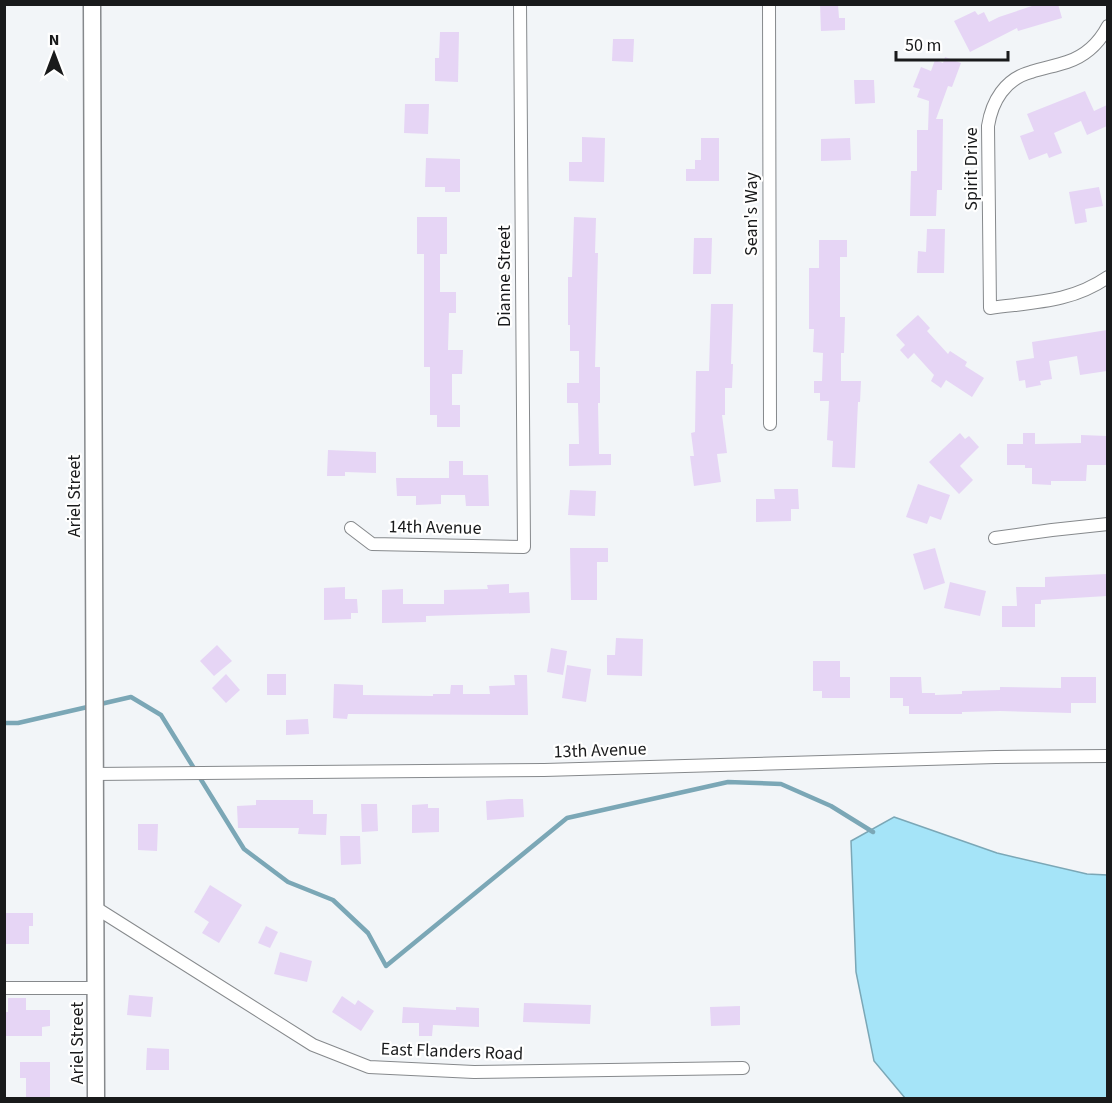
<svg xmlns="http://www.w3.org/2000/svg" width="1112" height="1103" font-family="'Source Sans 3',sans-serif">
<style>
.water{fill:#a5e4f8;stroke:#7ba7b6;stroke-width:1.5}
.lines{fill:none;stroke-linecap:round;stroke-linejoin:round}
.stream{stroke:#7ba7b6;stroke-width:4.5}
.building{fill:#e6d5f5}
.street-casing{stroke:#86898c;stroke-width:14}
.secondary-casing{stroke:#86898c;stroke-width:19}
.street{stroke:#fff;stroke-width:12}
.secondary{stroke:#fff;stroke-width:16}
.labels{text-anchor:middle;stroke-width:4.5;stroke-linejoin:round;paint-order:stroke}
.street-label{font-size:18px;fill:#191a1b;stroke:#fff}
</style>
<rect width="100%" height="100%" fill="#f2f5f8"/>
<polygon class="water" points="894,817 997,853 1087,874 1107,875 1107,1098 905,1098 874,1061 856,972 851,841"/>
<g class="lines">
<polyline class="stream" points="4,723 18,723 131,697 161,715 244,849 288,882 333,900 368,933 386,966 567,818 728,782 781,784 831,806 873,832"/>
</g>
<g class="building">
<polygon points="820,4 838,4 839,18 845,18 845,30 821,31"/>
<polygon points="1038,4 1058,4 1062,18 1018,31 1017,28 970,52 954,21 975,11 978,15 984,12 989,22 999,17"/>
<polygon points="440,32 459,32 458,82 435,81 435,58 439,58"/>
<polygon points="613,39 634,39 633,62 612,61"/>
<polygon points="945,57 961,63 952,87 948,86 936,119 943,119 942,190 937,190 936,216 910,216 911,171 917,171 917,130 928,130 929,101 917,97 920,89 913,87 921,67 931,71 935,60 943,63"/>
<polygon points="854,80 874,80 875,103 855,104"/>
<polygon points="1085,91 1094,111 1107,105 1107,126 1087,135 1081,121 1054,133 1062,153 1049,158 1047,153 1029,160 1020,136 1034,131 1027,114"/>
<polygon points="405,104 429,104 428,134 404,133"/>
<polygon points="582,137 605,138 604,182 569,181 569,162 582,162"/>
<polygon points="701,138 719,138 719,181 686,181 686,169 695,169 695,160 701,160"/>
<polygon points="850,138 851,160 821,161 821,139"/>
<polygon points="426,158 460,159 460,192 445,192 445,187 425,187"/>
<polygon points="1099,187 1103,206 1085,209 1087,222 1075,224 1069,192"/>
<polygon points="417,217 447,217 447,254 440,254 440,292 456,292 456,313 449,313 448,350 463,350 462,374 452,374 452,405 460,405 460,427 437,427 437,415 430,415 430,367 424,367 424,254 417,254"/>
<polygon points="574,217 596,218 595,253 598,253 595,367 600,367 600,403 598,403 599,454 611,454 611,465 569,466 569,444 579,444 578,403 567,403 567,383 579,383 579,351 570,351 570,325 568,325 568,277 572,277"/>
<polygon points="927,229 945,229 944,273 917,273 918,251 926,252"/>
<polygon points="694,238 712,238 711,274 693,274"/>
<polygon points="819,240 847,240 847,257 840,257 840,317 845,317 844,353 841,353 841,381 861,381 860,402 858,402 855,468 832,467 833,441 827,440 829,401 820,401 820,393 814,393 814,381 822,381 823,353 813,352 814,329 809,329 809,268 819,268"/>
<polygon points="711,304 733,304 731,364 733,364 732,388 725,388 725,415 722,415 727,453 717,454 721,482 694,486 690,456 694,456 691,433 695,432 696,371 709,371"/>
<polygon points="918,315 930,328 927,331 948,354 950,351 967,362 965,366 984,378 972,397 946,380 941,388 931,381 934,375 914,353 908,359 900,350 905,345 896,335"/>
<polygon points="1107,330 1107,371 1080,375 1077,356 1049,361 1052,379 1040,381 1041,385 1026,388 1025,380 1019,381 1016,361 1034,358 1032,342"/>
<polygon points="960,433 965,439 969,436 979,447 960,466 973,480 959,494 929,462"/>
<polygon points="1023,433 1035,433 1035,444 1081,443 1081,435 1107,436 1106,465 1087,465 1086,481 1051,481 1051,485 1032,484 1032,468 1025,468 1025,465 1007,465 1007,444 1023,444"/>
<polygon points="328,450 376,452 376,473 345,472 345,476 327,476"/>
<polygon points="449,461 463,461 463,475 488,475 489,506 466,506 465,495 441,495 441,504 416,505 416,496 397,496 396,478 449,478"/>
<polygon points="918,484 950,495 941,520 930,516 927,524 906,517"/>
<polygon points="774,489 798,489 799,509 791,509 791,521 756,522 756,499 775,499"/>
<polygon points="570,490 596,491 595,516 568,515"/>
<polygon points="570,548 608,548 608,562 597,562 597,600 571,600"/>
<polygon points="935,548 945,583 924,590 913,554"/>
<polygon points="1107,574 1107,596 1041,600 1041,604 1035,604 1035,627 1002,627 1002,606 1017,606 1016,587 1045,587 1045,577"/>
<polygon points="950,582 986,591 980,616 944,608"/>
<polygon points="509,584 509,593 529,592 530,613 426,616 426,622 382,623 382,590 403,589 403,604 444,604 444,590 488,589 487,585"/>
<polygon points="345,587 345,599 357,599 358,613 351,613 351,619 324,620 324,588"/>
<polygon points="616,638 643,639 642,676 607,675 607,655 615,655"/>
<polygon points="217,645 232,661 214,676 200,661"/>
<polygon points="551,648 567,651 563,675 547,672"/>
<polygon points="813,661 840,661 840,677 850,677 850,698 822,698 822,691 813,691"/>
<polygon points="567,665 591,669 586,702 562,698"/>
<polygon points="226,674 240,690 226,703 212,688"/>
<rect x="267" y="674" width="19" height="21"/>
<polygon points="514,675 527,675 528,715 348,714 347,719 333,718 334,684 363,685 363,695 433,696 433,694 450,694 451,685 463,685 463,694 490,694 489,686 515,685"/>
<polygon points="890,677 921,677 922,693 935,693 935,695 962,694 962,691 1000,690 1000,687 1061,688 1061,677 1096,677 1096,703 1071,703 1071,713 1000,711 962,712 962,714 909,714 909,706 903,706 903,698 890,698"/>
<polygon points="308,719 309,734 286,735 286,720"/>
<polygon points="509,799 523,799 524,817 487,820 486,801"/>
<polygon points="256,800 313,800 313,814 327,814 326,835 298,834 299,828 238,828 237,806 256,805"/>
<polygon points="361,804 377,804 378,831 362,832"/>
<polygon points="428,804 428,808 439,808 439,832 412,833 412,805"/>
<polygon points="138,824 158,824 157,851 138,850"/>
<polygon points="340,836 360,836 361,864 341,865"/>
<polygon points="210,885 242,905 219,943 202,933 209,922 194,912"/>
<polygon points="4,913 33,913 33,926 29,926 29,944 4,944"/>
<polygon points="266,926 278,932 270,948 258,943"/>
<polygon points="280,952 312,961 307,982 274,974"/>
<polygon points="129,995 153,997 151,1017 127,1015"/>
<polygon points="342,996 355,1005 358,1000 374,1011 361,1031 332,1012"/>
<polygon points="8,998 26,998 26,1010 50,1010 50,1026 42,1027 42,1036 4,1036 4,1012 8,1012"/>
<polygon points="524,1003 591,1005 590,1024 523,1022"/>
<polygon points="740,1006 740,1025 711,1026 710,1007"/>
<polygon points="403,1007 456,1010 456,1007 479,1008 479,1027 433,1025 432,1036 419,1036 419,1023 402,1023"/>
<polygon points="147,1048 169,1049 169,1070 146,1070"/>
<polygon points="20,1062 50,1062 50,1098 26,1098 26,1078 20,1078"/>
</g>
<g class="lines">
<defs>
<g id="street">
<polyline points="769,4 770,424"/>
<path d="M1108,26C1099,43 1085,56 1067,62C1055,66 1043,68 1031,72C1005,79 992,101 988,126L990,308C1033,302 1070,303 1108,277"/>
<polyline points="351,528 372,544 524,547 520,4"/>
<polyline points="995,538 1052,530 1108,524"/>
<polyline points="94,774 544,770 996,757 1108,756"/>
<polyline points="96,908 313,1045 369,1067 474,1072 743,1068"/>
<polyline points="4,988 96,988"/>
</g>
<polyline id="secondary" points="92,4 96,1098"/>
</defs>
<use href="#street" class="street-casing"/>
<use href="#secondary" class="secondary-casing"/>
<use href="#street" class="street"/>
<use href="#secondary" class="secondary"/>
</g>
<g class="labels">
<g class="street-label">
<text transform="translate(971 169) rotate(-90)" y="6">Spirit Drive</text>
<text transform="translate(751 214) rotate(-90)" y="6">Sean's Way</text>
<text transform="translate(504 276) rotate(-90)" y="6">Dianne Street</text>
<text transform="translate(74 496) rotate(-90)" y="6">Ariel Street</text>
<text transform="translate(435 527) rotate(1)" y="6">14th Avenue</text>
<text transform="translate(600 750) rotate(-2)" y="6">13th Avenue</text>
<text transform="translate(77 1043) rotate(-90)" y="6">Ariel Street</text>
<text transform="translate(452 1051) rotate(2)" y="6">East Flanders Road</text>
</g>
</g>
<rect width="1112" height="1103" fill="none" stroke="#191a1b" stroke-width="12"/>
<g transform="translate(54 54)" stroke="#ffffff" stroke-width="4.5" paint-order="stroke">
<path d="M0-4.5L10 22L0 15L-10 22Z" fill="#191a1b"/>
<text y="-9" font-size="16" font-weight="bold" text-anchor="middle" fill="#191a1b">N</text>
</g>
<path d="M896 51v9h112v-9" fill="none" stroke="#191a1b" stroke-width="3"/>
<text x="905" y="51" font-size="18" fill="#191a1b" stroke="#ffffff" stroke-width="4.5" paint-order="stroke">50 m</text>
</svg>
